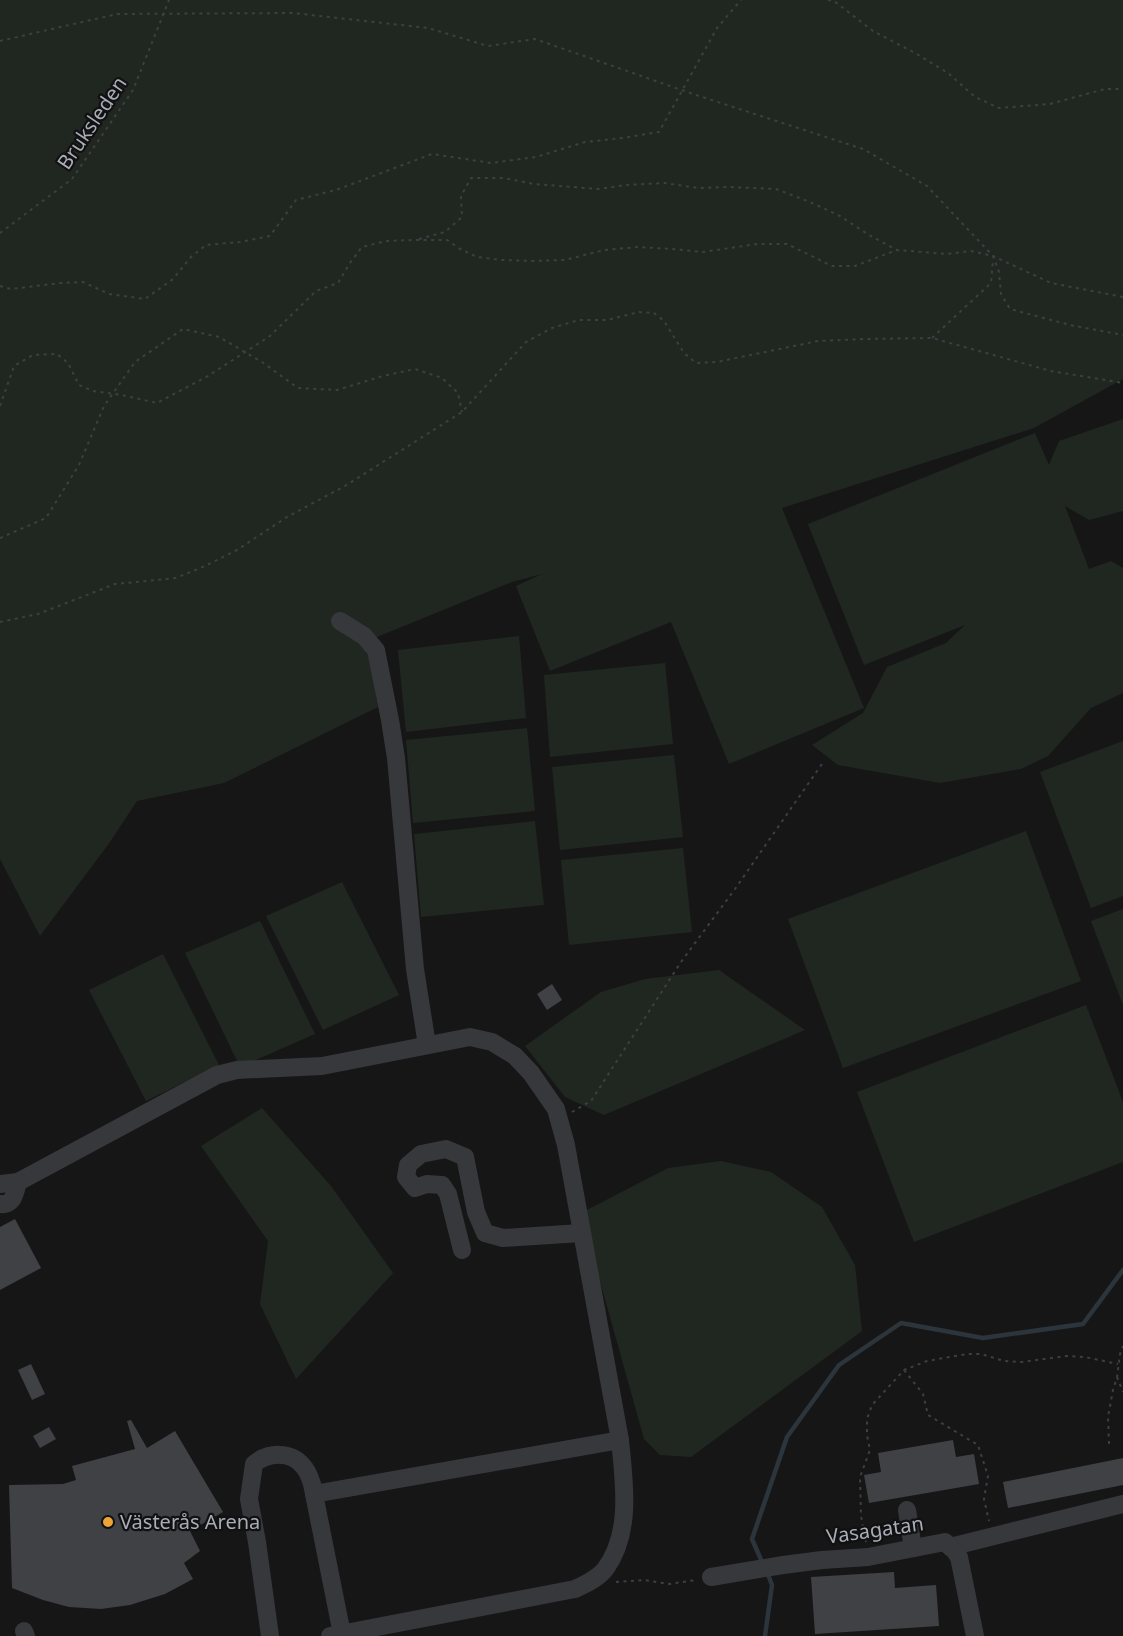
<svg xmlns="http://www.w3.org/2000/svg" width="1123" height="1636" font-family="'Noto Sans',sans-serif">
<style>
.green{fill:#202720}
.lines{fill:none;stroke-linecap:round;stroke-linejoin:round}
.stream{stroke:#2c353b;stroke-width:4.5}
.building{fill:#404144}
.path{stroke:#3d3f43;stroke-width:2;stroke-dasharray:3 4.5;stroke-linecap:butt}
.minor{stroke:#37383c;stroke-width:18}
.poi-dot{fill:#eda537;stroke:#111112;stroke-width:2}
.labels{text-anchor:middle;stroke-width:4.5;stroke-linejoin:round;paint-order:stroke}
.street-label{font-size:20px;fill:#a8adb7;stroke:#111112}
.poi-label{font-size:20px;fill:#a8adb7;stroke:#111112;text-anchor:start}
</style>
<rect width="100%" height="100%" fill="#161617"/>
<g class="green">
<polygon points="0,0 1123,0 1123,379 1034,428 782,508 864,708 729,764 671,622 550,671 516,586 542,574 512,582 367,641 378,707 224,783 137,801 110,842 40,936 0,859"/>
<polygon points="1123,419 1123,511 1089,520 1065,506 1089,569 1111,561 1123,568 1123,693 1091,708 1048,756 1021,769 940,783 838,765 812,745 863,713 887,667 946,643 965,625 864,665 808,524 1035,433 1049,465 1059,441"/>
<polygon points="519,636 526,718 406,732 398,650"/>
<polygon points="665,663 673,744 550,757 544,675"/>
<polygon points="527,728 535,811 413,823 406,740"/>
<polygon points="1123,741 1123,896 1091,908 1040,772"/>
<polygon points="674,755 683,837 560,850 552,767"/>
<polygon points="535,821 544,905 421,917 414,834"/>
<polygon points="1026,831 1081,981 843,1068 788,919"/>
<polygon points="683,848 692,932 569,945 561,860"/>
<polygon points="342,882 399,995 323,1030 266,916"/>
<polygon points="1123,909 1123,1005 1091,921"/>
<polygon points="260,921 315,1034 240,1067 185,953"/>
<polygon points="163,954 219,1065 146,1101 89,990"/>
<polygon points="719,970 805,1030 604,1115 565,1097 525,1046 601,992 645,979"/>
<polygon points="1086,1005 1123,1102 1123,1162 914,1242 857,1092"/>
<polygon points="262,1108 331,1186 393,1273 296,1379 260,1304 268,1241 201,1146"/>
<polygon points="721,1161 771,1172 822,1207 855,1265 862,1331 691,1457 660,1455 644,1439 581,1213 668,1168"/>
</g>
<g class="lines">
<g class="stream">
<polyline points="762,1562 752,1539 787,1437 839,1365 901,1323 983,1338 1083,1324 1123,1270"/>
<polyline points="765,1636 772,1585 767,1572"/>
</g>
</g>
<g class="building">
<polygon points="552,984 562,1000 547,1010 537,994"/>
<polygon points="15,1219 41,1268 0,1290 0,1227"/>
<polygon points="31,1364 45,1394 32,1400 18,1370"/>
<polygon points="131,1420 147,1448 175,1431 223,1512 190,1531 200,1551 184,1563 193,1579 165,1594 130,1605 101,1609 69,1607 43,1600 12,1588 9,1485 63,1484 76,1480 72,1466 135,1449 127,1421"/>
<polygon points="49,1427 56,1439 40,1448 33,1436"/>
<polygon points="953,1440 956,1457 974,1454 979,1484 869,1503 864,1475 881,1472 878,1453"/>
<polygon points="1123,1458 1123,1485 1008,1508 1003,1482"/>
<polygon points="894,1572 895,1588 936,1585 939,1626 815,1634 811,1577"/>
</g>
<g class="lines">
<g class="path">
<polyline points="828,0 834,1 873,31 915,53 948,73 975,97 999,108 1050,104 1105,89 1123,89"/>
<polyline points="0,41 117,14 293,13 428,28 488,46 535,39 696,95 863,149 927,186 993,256 1051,283 1123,297"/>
<polyline points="0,233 72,179 133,90 169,0"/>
<polyline points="419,239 445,232 462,217 461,196 471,178 504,178 534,184 599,189 626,185 665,183 698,188 728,187 776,189 810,202 840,216 869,235 897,250"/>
<polyline points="0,286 11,289 60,283 83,282 109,294 145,299 173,279 191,257 206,245 240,242 270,236 296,200 336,190 432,154 491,163 536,157 585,142 623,138 659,132 717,28 741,0"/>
<polyline points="932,338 991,283 993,259"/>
<polyline points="0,406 14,366 33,355 57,354 68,363 79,385 93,391 122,395 157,403 208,376 270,336 316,291 338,283 350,263 362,247 386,241 413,240 447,240 460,249 477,257 502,260 535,261 565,260 604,250 638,247 672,249 703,252 757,244 787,244 832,266 855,266 897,250 947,254 971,251 993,256 999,272 1001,294 1010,309 1070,325 1123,335"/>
<polyline points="0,538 46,518 79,465 104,406 135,362 183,329 219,337 262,362 298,388 337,390 383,376 415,369 442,378 458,393 462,412"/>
<polyline points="0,622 38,614 115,584 176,578 205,566 237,550 287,517 345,486 462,412 526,342 552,328 579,320 607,320 639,312 654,313 664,321 684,353 696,363 717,362 818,341 866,339 932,338 1051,371 1123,383"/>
<polyline points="572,1112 591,1101 681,962 735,889 824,761"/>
<polyline points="904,1370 923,1394 928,1415 978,1445 988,1476 984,1499 989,1521"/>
<polyline points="1117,1377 1123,1392"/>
<polyline points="1109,1444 1108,1417 1113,1390 1117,1377 1120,1354 1123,1346"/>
<polyline points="866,1542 861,1516 860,1477 870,1450 867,1435 867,1419 872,1405 904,1370 927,1361 967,1354 981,1354 1004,1361 1022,1362 1067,1356 1085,1357 1118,1364"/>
<polyline points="616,1582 644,1580 669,1584 696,1580"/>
</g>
<g class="minor">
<polyline points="340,621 364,636 376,650 390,720 396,758 415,969 427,1045"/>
<path d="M0,1184L18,1182L217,1075L237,1070L322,1066L470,1037L492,1042L515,1056L531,1073L556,1109L566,1145L620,1440C624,1481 632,1532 606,1568C599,1578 586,1584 575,1589L330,1636"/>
<path d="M0,1204C14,1206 15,1192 18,1182"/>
<polyline points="462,1250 448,1194 442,1185 427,1184 415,1188 406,1177 408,1165 421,1154 446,1149 465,1157 476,1212 485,1233 503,1238 581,1233"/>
<polyline points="314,1494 620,1440"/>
<polyline points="907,1510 913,1548"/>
<polyline points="950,1547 1123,1504"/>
<polyline points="711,1577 783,1565 822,1560 868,1557 945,1542 954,1550 959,1557 975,1636"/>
<polyline points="24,1631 26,1636"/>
<path d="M270,1636L257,1542L249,1499L254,1464C268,1452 291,1451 303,1466C308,1471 310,1478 312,1484L342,1634"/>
</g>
</g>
<circle class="poi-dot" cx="108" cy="1522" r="6"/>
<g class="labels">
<g class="street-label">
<text transform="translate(92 123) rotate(-56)" y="7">Bruksleden</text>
<text transform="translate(875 1530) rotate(-8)" y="7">Vasagatan</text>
</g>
<g class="poi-label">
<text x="120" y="1529">Västerås Arena</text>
</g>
</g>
</svg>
